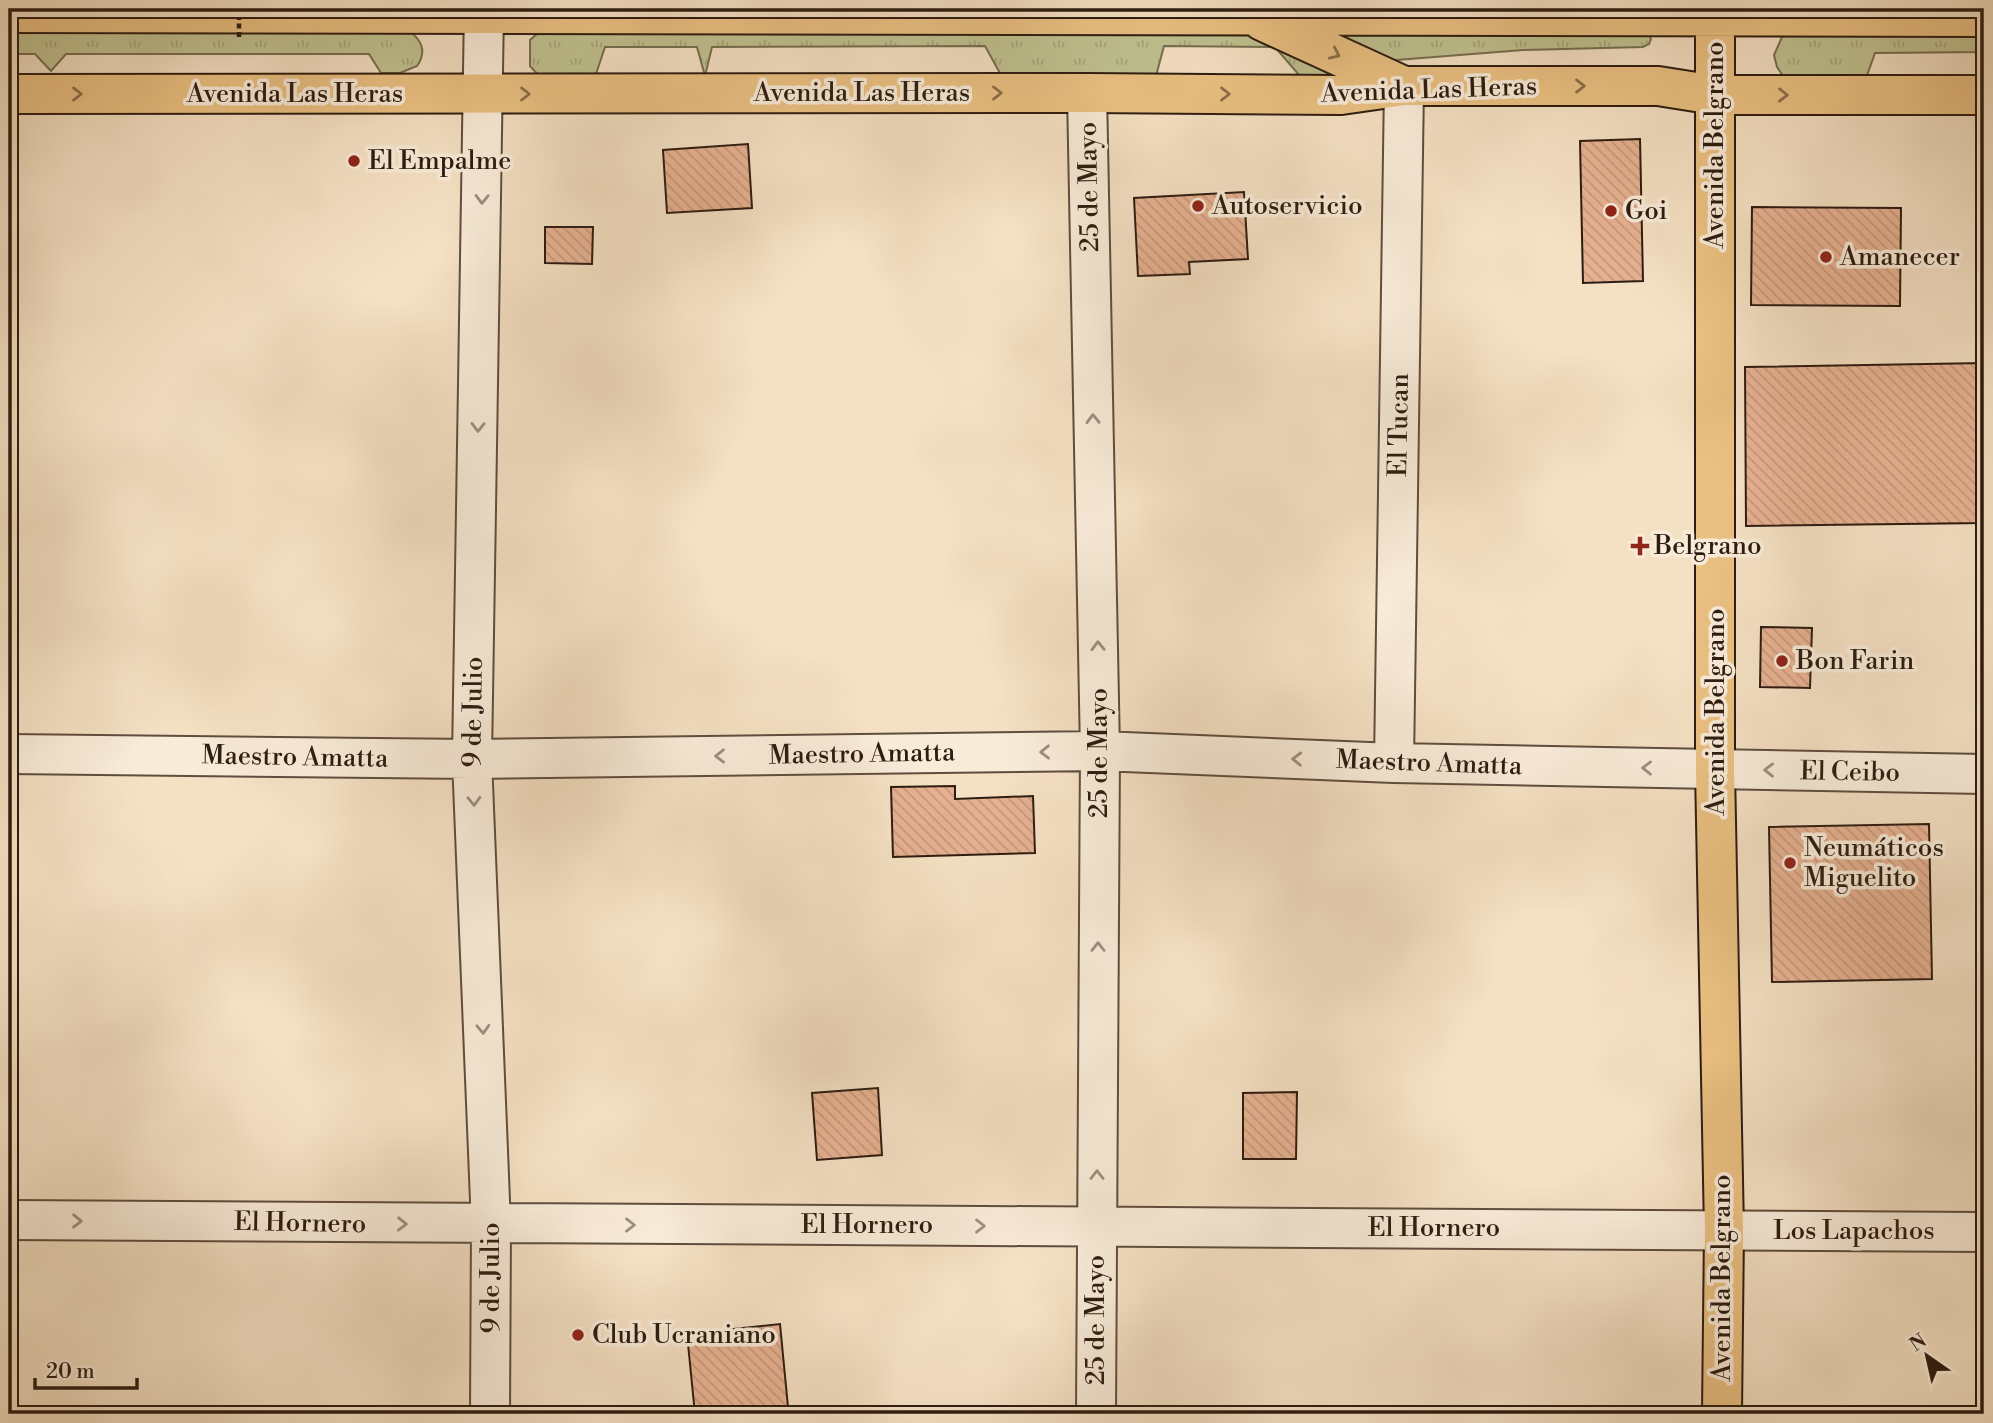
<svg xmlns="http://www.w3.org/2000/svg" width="1993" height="1423" viewBox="0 0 1993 1423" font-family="'Libre Bodoni',serif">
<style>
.grass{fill:url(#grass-tufts);stroke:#766e50;stroke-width:2}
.building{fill:url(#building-back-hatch);stroke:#2d1c11;stroke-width:2}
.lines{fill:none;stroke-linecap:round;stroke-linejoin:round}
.minor-casing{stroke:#5f4d3e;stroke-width:42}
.major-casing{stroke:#2d1c11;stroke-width:42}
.minor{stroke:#f8ebd8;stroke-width:38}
.major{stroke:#eac082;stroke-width:38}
.path-bridge{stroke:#2d1c11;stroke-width:4.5;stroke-dasharray:5 3.5;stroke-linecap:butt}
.oneway{stroke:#8c6e4a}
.oneway2{stroke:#9d8e7e}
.poi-dot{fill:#8f2418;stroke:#f8ebd8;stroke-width:2.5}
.labels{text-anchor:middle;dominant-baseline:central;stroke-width:7;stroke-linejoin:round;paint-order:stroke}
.street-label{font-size:26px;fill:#2d1c11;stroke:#f8ebd8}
.poi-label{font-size:26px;fill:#2d1c11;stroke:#f8ebd8;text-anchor:start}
</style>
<defs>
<pattern id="grass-tufts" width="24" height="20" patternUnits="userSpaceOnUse" patternTransform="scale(1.75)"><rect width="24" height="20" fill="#c0c190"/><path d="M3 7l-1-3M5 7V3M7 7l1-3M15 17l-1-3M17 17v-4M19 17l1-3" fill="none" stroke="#a5a57b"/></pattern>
<pattern id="building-back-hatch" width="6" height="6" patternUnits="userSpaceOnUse" patternTransform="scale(1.75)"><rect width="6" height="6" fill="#e7b191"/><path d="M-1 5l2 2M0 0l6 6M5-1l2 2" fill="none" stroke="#c6987c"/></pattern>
</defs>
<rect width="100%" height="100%" fill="#f4e0c3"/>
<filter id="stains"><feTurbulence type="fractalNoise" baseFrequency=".00286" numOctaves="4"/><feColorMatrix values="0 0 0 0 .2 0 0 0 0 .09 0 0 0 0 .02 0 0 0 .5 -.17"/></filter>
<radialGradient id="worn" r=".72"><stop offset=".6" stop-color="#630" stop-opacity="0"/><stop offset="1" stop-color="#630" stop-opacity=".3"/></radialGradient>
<!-- grass -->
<path class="grass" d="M9,27L409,31C422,40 427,52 417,66L400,73H381L369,54H66L51,71L35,54H9Z
M1984,29V52L1875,53L1865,81L1783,76L1777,67L1774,55L1782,37L1792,31Z
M547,31H1265L1339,75H1299L1275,47L1164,46L1156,76L1001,75L985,46L712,47L705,76L697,47H605L595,77L539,76L530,66V40L537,34Z
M1648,33L1651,39L1649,44L1643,47L1523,50L1384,61L1346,39V34Z"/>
<!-- building -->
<path class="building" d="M1640,139L1643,281L1583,283L1580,141Z
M748,144L752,208L667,213L663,150Z
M1244,192L1248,259L1189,262L1190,274L1138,276L1134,198Z
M1752,207L1901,208L1900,306L1751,305Z
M545,227H593L592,264L545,263Z
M1984,363V523L1746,526L1745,367Z
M1761,627L1812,628L1810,688L1760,687Z
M955,786V799L1033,796L1035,853L893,857L891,787Z
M1929,824L1932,979L1772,982L1769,827Z
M878,1088L882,1155L817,1160L812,1093Z
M1297,1092L1296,1159H1243V1093Z
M780,1324L788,1407L721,1414H695L687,1334Z"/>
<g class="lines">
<defs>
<path id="minor" d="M484,9L472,759L491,1225L490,1414
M1087,93L1100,751L1096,1414
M9,754L472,759L1100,751L1394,763L1984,774
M1394,763L1404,86
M9,1220L1984,1232"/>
<path id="major" d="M1715,9V770L1724,1230L1722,1414
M9,13L1984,17
M1262,21L1404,86
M9,94L1087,93L1341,95L1404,86H1658L1715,95H1984"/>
</defs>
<!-- minor casing -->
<use href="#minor" class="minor-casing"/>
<!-- major casing -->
<use href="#major" class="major-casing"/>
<!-- minor -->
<use href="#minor" class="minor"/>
<!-- major -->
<use href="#major" class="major"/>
<!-- path-bridge -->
<path class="path-bridge" d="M239,37V9"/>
</g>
<!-- one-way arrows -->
<defs><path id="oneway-chevron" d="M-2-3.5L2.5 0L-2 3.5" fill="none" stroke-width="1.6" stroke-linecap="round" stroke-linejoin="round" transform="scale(1.75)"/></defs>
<g class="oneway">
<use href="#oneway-chevron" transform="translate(1335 54) rotate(25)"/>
<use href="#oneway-chevron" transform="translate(1580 86)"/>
<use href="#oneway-chevron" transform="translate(997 93)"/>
<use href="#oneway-chevron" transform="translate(77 94)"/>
<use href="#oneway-chevron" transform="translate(525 94)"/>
<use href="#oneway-chevron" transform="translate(1225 94)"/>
<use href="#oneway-chevron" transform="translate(1783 95)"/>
</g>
<g class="oneway2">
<use href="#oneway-chevron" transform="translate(482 199) rotate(91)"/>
<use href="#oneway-chevron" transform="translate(1093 419) rotate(-91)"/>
<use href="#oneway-chevron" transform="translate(478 427) rotate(91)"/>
<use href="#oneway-chevron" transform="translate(1098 646) rotate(-91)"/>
<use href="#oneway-chevron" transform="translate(1045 752) rotate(179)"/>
<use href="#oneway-chevron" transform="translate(720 756) rotate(179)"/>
<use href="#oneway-chevron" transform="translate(1297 759) rotate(-178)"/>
<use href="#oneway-chevron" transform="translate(1647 768) rotate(-179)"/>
<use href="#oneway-chevron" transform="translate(1769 770) rotate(-179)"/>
<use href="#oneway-chevron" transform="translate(474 801) rotate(88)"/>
<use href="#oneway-chevron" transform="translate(1098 947) rotate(-90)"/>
<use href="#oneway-chevron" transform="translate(483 1029) rotate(88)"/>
<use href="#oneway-chevron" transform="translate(1097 1175) rotate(-90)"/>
<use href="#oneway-chevron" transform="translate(77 1221) rotate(1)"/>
<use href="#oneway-chevron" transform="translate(402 1224) rotate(1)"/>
<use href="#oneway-chevron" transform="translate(630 1225)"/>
<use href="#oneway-chevron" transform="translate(980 1226)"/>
</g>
<!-- markers -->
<g class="poi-dot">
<circle cx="354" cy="161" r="7"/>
<circle cx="1198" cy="206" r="7"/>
<circle cx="1611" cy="211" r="7"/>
<circle cx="1826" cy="257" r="7"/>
<path d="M1636.5 535.5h7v7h7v7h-7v7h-7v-7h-7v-7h7z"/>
<circle cx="1782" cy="661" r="7"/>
<circle cx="1790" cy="863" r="7"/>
<circle cx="578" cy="1335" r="7"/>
</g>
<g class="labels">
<!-- street labels -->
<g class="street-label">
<text transform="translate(1429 90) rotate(-2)">Avenida Las Heras</text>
<text x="862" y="93">Avenida Las Heras</text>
<text x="295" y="94">Avenida Las Heras</text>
<text transform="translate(1715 145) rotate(-90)">Avenida Belgrano</text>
<text transform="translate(1089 187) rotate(-91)">25 de Mayo</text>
<text transform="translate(1399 425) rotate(-89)">El Tucan</text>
<text transform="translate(473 712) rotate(-89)">9 de Julio</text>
<text transform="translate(1716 712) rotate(-90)">Avenida Belgrano</text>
<text transform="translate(1099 753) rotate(-90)">25 de Mayo</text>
<text transform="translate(862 754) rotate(-1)">Maestro Amatta</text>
<text transform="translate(295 757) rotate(1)">Maestro Amatta</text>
<text transform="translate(1429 763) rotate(2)">Maestro Amatta</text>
<text transform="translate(1850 772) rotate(1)">El Ceibo</text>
<text transform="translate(300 1223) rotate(1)">El Hornero</text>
<text x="867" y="1225">El Hornero</text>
<text x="1434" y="1228">El Hornero</text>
<text x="1854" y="1231">Los Lapachos</text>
<text transform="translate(491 1278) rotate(-90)">9 de Julio</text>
<text transform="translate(1722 1278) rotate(-90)">Avenida Belgrano</text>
<text transform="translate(1096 1320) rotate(-90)">25 de Mayo</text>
</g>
<!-- poi labels -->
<g class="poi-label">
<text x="368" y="161">El Empalme</text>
<text x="1212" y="206">Autoservicio</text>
<text x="1625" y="211">Goi</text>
<text x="1840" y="257">Amanecer</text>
<text x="1654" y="546">Belgrano</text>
<text x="1796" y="661">Bon Farin</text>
<text x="1804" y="848">Neumáticos<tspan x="1804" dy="30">Miguelito</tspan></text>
<text x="592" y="1335">Club Ucraniano</text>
</g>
</g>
<!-- margin -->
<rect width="1993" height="1423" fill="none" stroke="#f4e0c3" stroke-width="35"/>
<rect x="10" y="10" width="1972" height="1402" fill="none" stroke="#2d1c11" stroke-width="3.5"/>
<rect x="18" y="18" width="1958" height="1388" fill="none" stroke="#2d1c11" stroke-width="2"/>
<!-- north arrow -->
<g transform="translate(1927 1356) rotate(326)" stroke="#f8ebd8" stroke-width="5" paint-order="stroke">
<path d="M0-5L12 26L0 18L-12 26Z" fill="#2d1c11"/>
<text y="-10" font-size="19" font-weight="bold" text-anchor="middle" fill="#2d1c11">N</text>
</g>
<!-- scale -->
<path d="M35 1378v10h102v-10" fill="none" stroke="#2d1c11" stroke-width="3.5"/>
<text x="46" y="1378" font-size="21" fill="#2d1c11" stroke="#f8ebd8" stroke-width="5" paint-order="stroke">20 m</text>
<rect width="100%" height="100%" filter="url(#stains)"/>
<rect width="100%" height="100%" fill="url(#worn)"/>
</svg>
